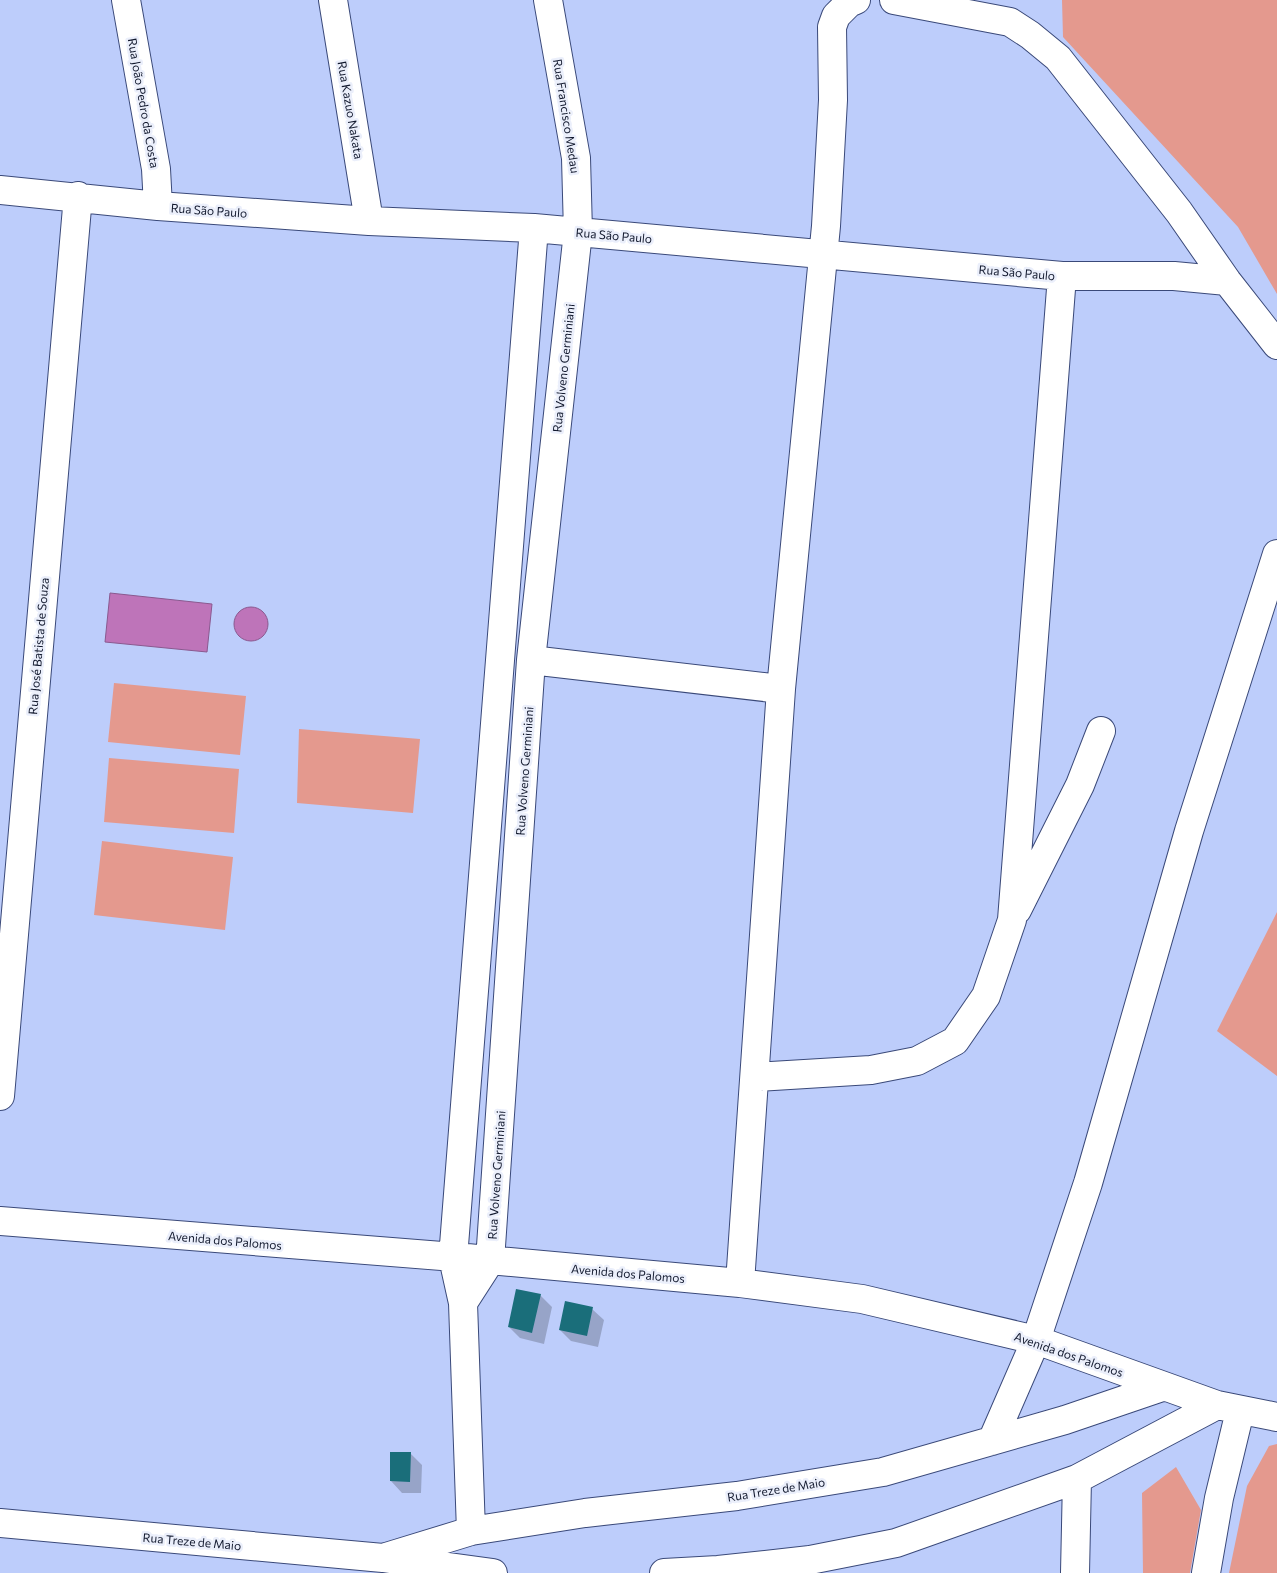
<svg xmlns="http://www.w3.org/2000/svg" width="1277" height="1573" viewBox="0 0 1277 1573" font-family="Commissioner,sans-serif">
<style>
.green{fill:#e4998e}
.water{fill:#be74b9;stroke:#8a598f}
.shadow{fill:#0003}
.building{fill:#1a6e7a}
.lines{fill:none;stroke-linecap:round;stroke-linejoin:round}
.minor-casing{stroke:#3a4979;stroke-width:30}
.minor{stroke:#fff;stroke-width:28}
.labels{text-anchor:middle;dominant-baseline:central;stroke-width:5;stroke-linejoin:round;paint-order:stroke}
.street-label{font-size:12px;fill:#12192e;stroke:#ebeffb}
</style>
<rect width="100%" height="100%" fill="#bdcdfb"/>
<!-- green -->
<path class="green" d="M1062,0H1277V294L1238,227L1063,37Z
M114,683L246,696L240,755L108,742Z
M299,729L420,739L413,813L297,803Z
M109,758L239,769L234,833L104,822Z
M102,841L233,857L225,930L94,915Z
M1277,912V1076L1217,1031Z
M1277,1444V1573H1229L1247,1486L1269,1446Z
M1176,1467L1201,1510L1190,1573H1143L1142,1493Z"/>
<!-- water -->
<path class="water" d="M110,593L212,604L207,652L105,642Z
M234 624a17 17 0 1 1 34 0a17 17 0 1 1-34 0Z"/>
<!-- shadow -->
<path class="shadow" d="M540,1295L552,1307L544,1344L520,1338L509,1327Z
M592,1309L604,1320L598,1347L571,1341L560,1330Z
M410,1453L422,1465L421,1493H402L391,1481Z"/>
<!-- building -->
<path class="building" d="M516,1289L541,1294L532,1333L508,1327Z
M565,1301L593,1307L587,1336L559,1330Z
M390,1452H411L410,1482L390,1481Z"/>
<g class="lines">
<defs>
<path id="minor" d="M126,0L156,169L158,206
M333,0L369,221
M894,0L1010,22L1030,35L1058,58L1179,212L1227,281L1277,345
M0,190L158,206L369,221L534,228L1062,276H1174L1227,281
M531,660L781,689
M1017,910L1080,785L1101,731
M756,1077L871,1070L917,1061L955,1041L986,996L1012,920L1062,276
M0,1096L78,196
M0,1221L467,1258L740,1283L862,1299L1036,1340L1217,1405L1277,1417
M740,1283L781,689L826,226L833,100L832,27L836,16L849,3L856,0
M463,1303L490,1261L531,660L578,232L576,158L548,0
M992,1441L1036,1340L1088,1183L1189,831L1277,554
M0,1523L383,1558L493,1573
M471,1531L463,1303L453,1258L534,228
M383,1558L471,1531L585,1513L737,1496L883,1472L1065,1420L1162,1387
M664,1573L718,1570L810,1560L896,1543L1077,1479L1217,1405
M1075,1573L1077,1479
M1206,1573L1219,1498L1240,1411"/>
</defs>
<!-- minor casing -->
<use href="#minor" class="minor-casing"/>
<!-- minor -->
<use href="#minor" class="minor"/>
</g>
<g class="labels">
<!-- street labels -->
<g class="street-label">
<text transform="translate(144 103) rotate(80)">Rua João Pedro da Costa</text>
<text transform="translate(351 110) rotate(80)">Rua Kazuo Nakata</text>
<text transform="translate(567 116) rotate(81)">Rua Francisco Medau</text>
<text transform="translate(209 210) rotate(4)">Rua São Paulo</text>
<text transform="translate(614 235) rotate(5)">Rua São Paulo</text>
<text transform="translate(1017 272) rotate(5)">Rua São Paulo</text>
<text transform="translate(563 368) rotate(-84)">Rua Volveno Germiniani</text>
<text transform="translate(38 646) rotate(-85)">Rua José Batista de Souza</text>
<text transform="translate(524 771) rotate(-86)">Rua Volveno Germiniani</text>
<text transform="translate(496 1175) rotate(-86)">Rua Volveno Germiniani</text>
<text transform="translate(225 1240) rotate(5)">Avenida dos Palomos</text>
<text transform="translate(628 1273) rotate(5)">Avenida dos Palomos</text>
<text transform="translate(1069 1354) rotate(19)">Avenida dos Palomos</text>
<text transform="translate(776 1489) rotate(-9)">Rua Treze de Maio</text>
<text transform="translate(192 1541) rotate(5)">Rua Treze de Maio</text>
</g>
</g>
</svg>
